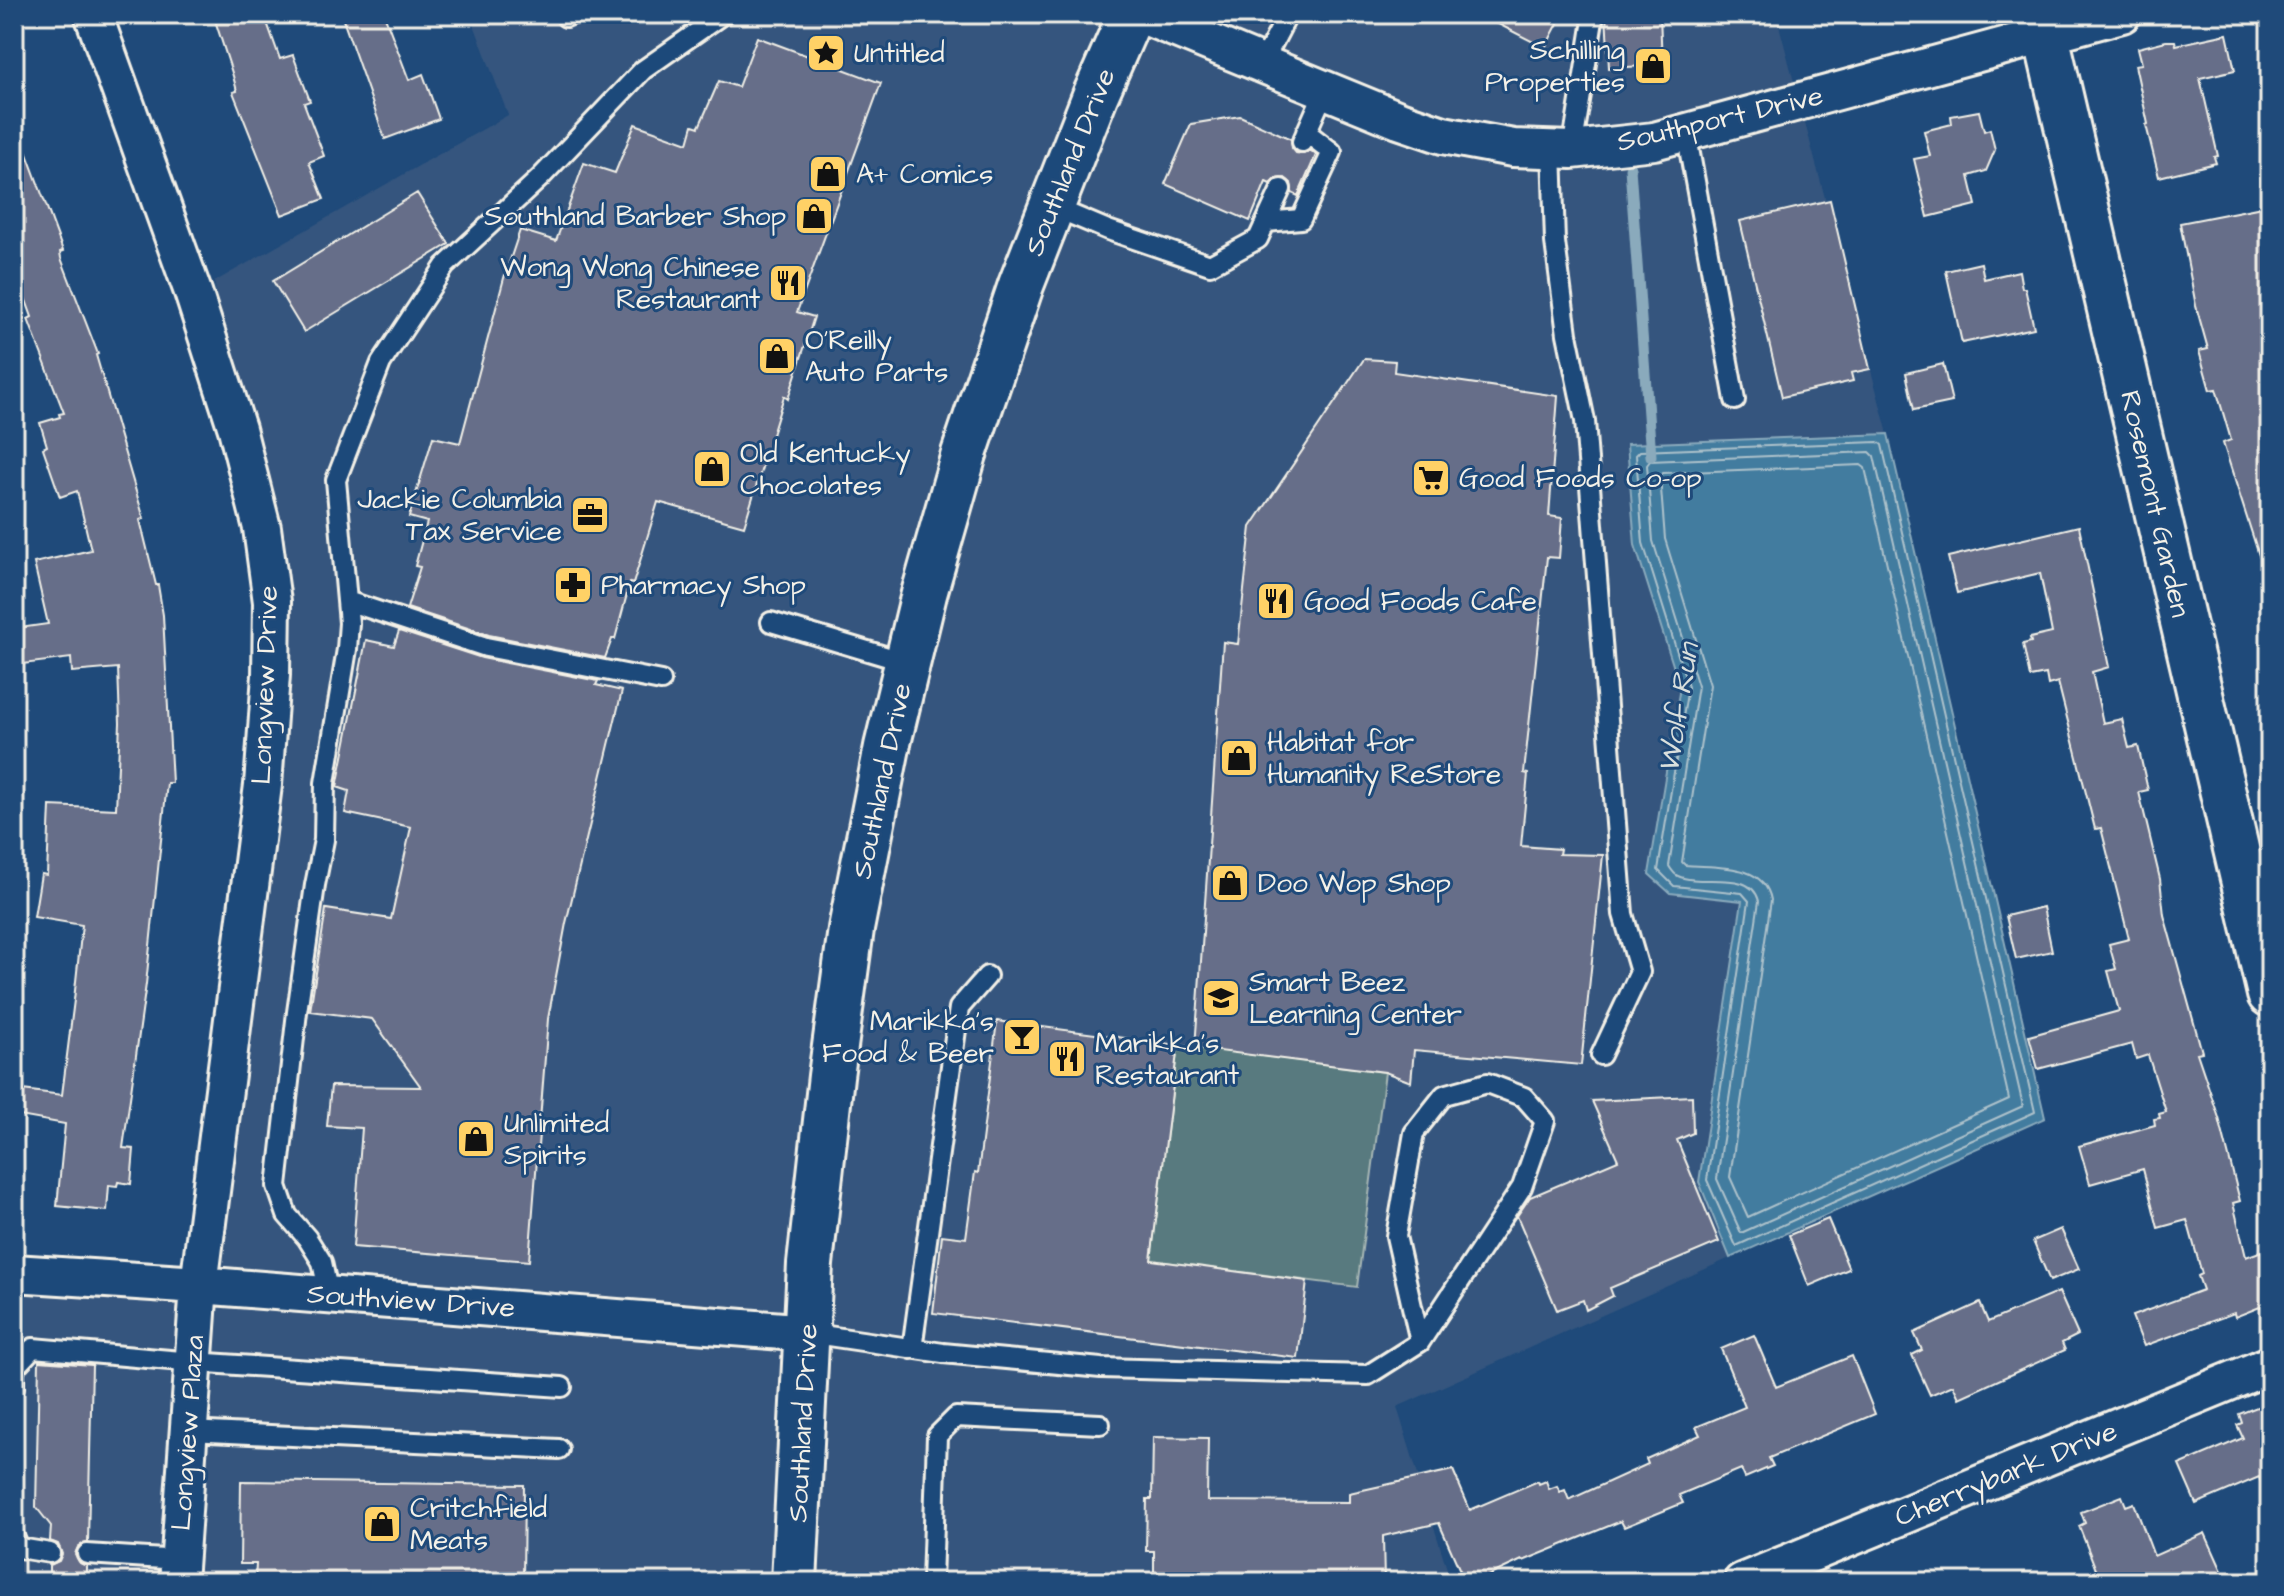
<svg xmlns="http://www.w3.org/2000/svg" width="2284" height="1596" viewBox="0 0 2284 1596" font-family="'Architects Daughter',sans-serif">
<style>
.built{fill:#34557e}
.green{fill:#597a7f;stroke:#a6b6b4;stroke-width:2}
.water{fill:#437b9f;stroke:#8aaabc;stroke-width:2}
.lines{fill:none;stroke-linecap:round;stroke-linejoin:round}
.shore{stroke:#adc2cb;stroke-width:2}
.stream{stroke:#8aaabc;stroke-width:11}
.building{fill:#666e89;stroke:#f4f1e8;stroke-width:2}
.lane-casing{stroke:#f4f1e8;stroke-width:24}
.street-casing{stroke:#f4f1e8;stroke-width:42}
.secondary-casing{stroke:#f4f1e8;stroke-width:50}
.lane{stroke:#1f4a7a;stroke-width:18}
.street{stroke:#1f4a7a;stroke-width:36}
.secondary{stroke:#1f4a7a;stroke-width:44}
.labels{text-anchor:middle;dominant-baseline:central;stroke-width:6;stroke-linejoin:round;paint-order:stroke}
.poi-label{font-size:28px;fill:#f4f1e8;stroke:#1f4a7a;text-anchor:start}
.street-label{font-size:28px;fill:#f4f1e8;stroke:#1f4a7a}
.water-label{font-size:30px;font-style:italic;fill:#d9dfdd;stroke:#1f4a7a}
</style>
<rect width="100%" height="100%" fill="#1f4a7a"/>
<filter id="ink" filterUnits="userSpaceOnUse"><feTurbulence type="fractalNoise" baseFrequency=".0125" numOctaves="2"/><feDisplacementMap in="SourceGraphic" scale="16" xChannelSelector="R" yChannelSelector="G"/><feConvolveMatrix kernelMatrix="1 2 1 2 8 2 1 2 1" color-interpolation-filters="sRGB"/></filter>
<g filter="url(#ink)">
<!-- built -->
<path class="built" d="M470,14H1776L1888,434L1627,444L1635,545L1680,687L1649,874L1670,893L1742,901L1699,1182L1730,1258L1397,1407L1451,1582H14V1273L198,1285L272,602L214,282L508,115Z"/>
<!-- green -->
<path class="green" d="M1178,1045L1385,1072L1357,1287L1151,1260Z"/>
<!-- water -->
<path class="water" d="M1888,434L2045,1118L1730,1258L1699,1182L1742,901L1670,893L1649,874L1680,687L1635,545L1627,444Z"/>
<g class="lines">
<!-- shore -->
<path class="shore" d="M1878,442L1882,445L2035,1112L1736,1246L1707,1180L1749,901L1742,893L1674,886L1658,870L1688,687L1643,543L1636,455L1640,451Z
M1870,452L1874,456L2023,1106L1741,1233L1717,1179L1759,901C1751,868 1701,887 1678,876C1675,875 1670,868 1669,866L1698,686L1653,541L1647,465L1650,461Z
M1861,465L1865,468L2009,1099L1748,1217L1730,1177L1771,900C1764,862 1715,868 1685,865L1682,862L1710,685L1665,539L1660,476L1663,473Z"/>
<!-- stream -->
<path class="stream" d="M1630,168L1651,456"/>
</g>
<!-- building -->
<path class="building" d="M213,14H264L280,59L293,55L310,101L304,103L324,156L309,162L324,199L282,215L233,92L237,91L233,76Z
M341,14H384L409,80L423,74L439,119L385,139Z
M1479,14H1563L1545,48Z
M1606,14H1660L1662,65L1609,68Z
M2227,34L2235,70L2200,78L2218,156L2214,157L2216,163L2159,177L2146,125L2148,124L2135,65L2142,64L2138,48L2166,41H2175L2176,45Z
M757,37L881,83L797,312L814,317L788,399L784,396L744,526L658,502L633,584L630,583L615,639H612L605,658L489,635L407,608L420,567L415,566L427,522L409,517L433,437L460,443L504,278L520,230L556,241L584,163L615,173L635,124L688,143L693,125L699,127L719,81L738,87Z
M1979,111L1984,131L1990,129L1995,150L1986,171L1969,176L1976,205L1928,217L1914,159L1930,156L1924,131L1952,124L1951,116Z
M1240,116L1291,139L1292,148L1296,153L1304,154L1310,150L1316,155L1298,196L1292,193L1291,183L1285,178L1275,179L1270,184L1266,182L1250,221L1165,184L1191,124Z
M14,127H17L63,251L60,252L61,258L98,354L96,355L144,519L140,520L156,585H158L163,615L172,783H167L146,984L123,1148L134,1149L131,1184L118,1182L117,1186L109,1185L107,1211L57,1206L65,1124L14,1115V1089L62,1095L74,1000L82,925L34,917L41,874L47,875L50,806L116,809L120,723L118,668L72,672L71,658L23,664L19,628L48,624L34,563L91,550L77,491L60,497L43,448L47,446L40,423L60,417L59,414L64,413L28,319L32,317L14,267Z
M417,193L449,244L304,332L273,281Z
M1830,200L1870,369L1851,373L1853,381L1782,397L1740,221Z
M2262,207L2270,248V567L2263,568L2223,443L2231,440L2216,389L2210,390L2199,351L2208,349L2196,306L2180,223Z
M1981,263L1984,279L2019,271L2022,288H2025L2034,328L1962,343L1946,271Z
M1364,359L1395,361L1394,372L1558,396L1549,516L1562,518L1559,558L1547,557L1524,773L1528,774L1521,846L1560,849L1559,854L1603,855L1581,1065L1414,1050L1411,1082L1385,1072L1195,1048L1223,642L1238,644L1251,527Z
M1943,364L1952,402L1914,410L1906,373Z
M2079,526L2109,667L2092,672L2103,723L2122,719L2129,748L2138,746L2148,790L2139,792L2160,879L2164,915L2202,1052L2197,1053L2219,1118L2240,1201L2233,1203L2246,1257L2262,1251L2270,1274V1303L2235,1317L2234,1313L2144,1346L2132,1316L2203,1290L2198,1276L2202,1274L2187,1220L2158,1228L2143,1169L2090,1184L2079,1146L2155,1125L2154,1119L2160,1118L2159,1114L2166,1112L2148,1055L2136,1059L2132,1044L2038,1069L2029,1036L2119,1011L2108,971L2116,969L2109,944L2129,939L2101,828L2095,829L2058,682L2048,685L2046,674L2030,677L2023,644L2031,642L2030,638L2052,633L2040,573L1957,593L1948,557Z
M399,631L482,658L598,681L596,685L622,691L566,923L548,1019L529,1261L353,1247L362,1128L327,1126L331,1086L421,1087L372,1019L310,1011L326,909L391,919L411,827L345,813L349,791L337,787L366,640L394,646Z
M2043,907L2052,951L2016,959L2006,916Z
M997,1021L1178,1045L1151,1260L1307,1281L1298,1358L933,1313L942,1235L966,1238L975,1172L978,1173Z
M1692,1096L1693,1133L1677,1140L1719,1242L1610,1288L1613,1296L1586,1310L1583,1300L1557,1310L1517,1216L1530,1197L1618,1160L1592,1101Z
M1828,1219L1849,1269L1809,1286L1789,1235Z
M2061,1229L2079,1269L2050,1281L2033,1241Z
M2059,1292L2078,1335L2062,1343L2065,1350L1959,1398L1953,1385L1930,1395L1912,1355L1922,1350L1914,1333L1980,1303L1988,1322Z
M1754,1335L1776,1387L1852,1356L1875,1414L1769,1458L1773,1466L1745,1478L1741,1469L1679,1495L1683,1503L1646,1518L1624,1527L1621,1521L1523,1561L1522,1560L1475,1582H1465L1439,1523L1383,1536L1384,1582H1297V1578L1204,1577V1582H1154V1551H1146L1147,1499H1152L1153,1437L1208,1438L1207,1501L1349,1502V1493L1453,1470L1470,1510L1538,1481L1539,1484L1546,1481L1549,1489L1557,1486L1560,1492L1565,1490L1569,1500L1648,1464L1646,1459L1700,1435L1696,1427L1745,1407L1721,1349Z
M39,1361L92,1365L88,1542L78,1547L75,1554L80,1563L87,1566V1582H49V1565L59,1561L62,1554L58,1544L50,1541L51,1526L36,1507Z
M2270,1402V1502L2259,1477L2196,1504L2179,1465L2243,1438L2237,1425L2242,1423L2239,1414Z
M241,1481L524,1485L523,1582H255L256,1564H240Z
M2122,1496L2126,1506L2134,1503L2154,1556L2205,1533L2227,1582H2095L2100,1580L2079,1526L2085,1523L2081,1512Z"/>
<g class="lines">
<defs>
<path id="lane" d="M565,14L566,17L573,14
M1262,64L1288,14
M1686,132L1735,400
M1302,142L1325,90
M1552,149L1555,242L1567,334L1585,421L1623,914L1640,972L1601,1055
M1572,150L1594,14
M1051,206L1108,230L1210,265L1258,239L1281,189
M1266,222L1301,219L1332,152L1306,132
M347,601L486,647L661,681
M771,622L908,663
M329,1295L322,1262L307,1238L287,1215L277,1186L297,1012L315,885L324,840L325,783L347,649L349,623L336,480L381,363L445,266L540,178L643,70L723,14
M808,1333L943,1353L1101,1368L1368,1375L1420,1342L1522,1187L1545,1121L1524,1097L1487,1083L1444,1095L1414,1133L1396,1236L1420,1342
M912,1349L959,1008L987,976
M14,1387V1368L33,1348L193,1362L562,1387
M189,1431L559,1449
M14,1537L19,1548L50,1553
M87,1554L179,1560
M932,1582L937,1436L956,1417L1100,1424"/>
<path id="street" d="M93,14L193,292L237,429L262,528L272,602L271,675L263,785L199,1285L178,1582
M1140,14L1399,120L1443,135L1513,148L1572,150L1654,141L2122,14
M14,1273L199,1285L808,1333
M1742,1582L2270,1365"/>
<path id="secondary" d="M2041,14L2270,994
M794,1582L810,1264L831,1076L851,929L887,747L924,594L964,454L1021,285L1095,96L1131,14"/>
</defs>
<!-- lane casing -->
<use href="#lane" class="lane-casing"/>
<!-- street casing -->
<use href="#street" class="street-casing"/>
<!-- secondary casing -->
<use href="#secondary" class="secondary-casing"/>
<!-- lane -->
<use href="#lane" class="lane"/>
<!-- street -->
<use href="#street" class="street"/>
<!-- secondary -->
<use href="#secondary" class="secondary"/>
</g>
</g>
<!-- icons -->
<defs>
<symbol id="sight-square" viewBox="-11 -11 22 22"><rect x="-9" y="-9" width="18" height="18" rx="4" fill="#ffd166" stroke="#1f4a7a"/><path d="M0-6L1.8-2.2L6-1.7L2.9 1.2L3.7 5.4L0 3.3L-3.7 5.4L-2.9 1.2L-6-1.7L-1.8-2.2Z" fill="#111"/></symbol>
<symbol id="shop-square" viewBox="-11 -11 22 22"><rect x="-9" y="-9" width="18" height="18" rx="4" fill="#ffd166" stroke="#1f4a7a"/><path d="M-5-2.5h2.3a2.7 3.5 0 0 1 5.4 0H5L5.5 6h-11ZM-1.5-2.5h3a1.5 2.3 0 0 0-3 0Z" fill="#111"/></symbol>
<symbol id="restaurant-square" viewBox="-11 -11 22 22"><rect x="-9" y="-9" width="18" height="18" rx="4" fill="#ffd166" stroke="#1f4a7a"/><path d="M-5-6h1v4h1v-4h1v4h1v-4h1v5L-1.5 .5V6h-2V.5L-5-1ZM5-6V6H3V1.5H1.5Q1.5-4 5-6Z" fill="#111"/></symbol>
<symbol id="supermarket-square" viewBox="-11 -11 22 22"><rect x="-9" y="-9" width="18" height="18" rx="4" fill="#ffd166" stroke="#1f4a7a"/><path d="M-6-5.5h2.5l.6 2H6L4.5 2H-2.5L-4.4-4H-6ZM-1.5 3.2a1.3 1.3 0 1 0 .1 0ZM3 3.2a1.3 1.3 0 1 0 .1 0Z" fill="#111"/></symbol>
<symbol id="office-square" viewBox="-11 -11 22 22"><rect x="-9" y="-9" width="18" height="18" rx="4" fill="#ffd166" stroke="#1f4a7a"/><path d="M-6-3h4V-5.5h4V-3h4V5H-6ZM-1-4.5V-3h2v-1.5ZM-6 0V1H6V0Z" fill="#111"/></symbol>
<symbol id="pharmacy-square" viewBox="-11 -11 22 22"><rect x="-9" y="-9" width="18" height="18" rx="4" fill="#ffd166" stroke="#1f4a7a"/><path d="M-2-6h4v4h4v4h-4v4h-4v-4h-4v-4h4Z" fill="#111"/></symbol>
<symbol id="school-square" viewBox="-11 -11 22 22"><rect x="-9" y="-9" width="18" height="18" rx="4" fill="#ffd166" stroke="#1f4a7a"/><path d="M0-5L7-2L0 1L-7-2ZM-4 1L0 2.5L4 1V4Q0 6-4 4Z" fill="#111"/></symbol>
<symbol id="bar-square" viewBox="-11 -11 22 22"><rect x="-9" y="-9" width="18" height="18" rx="4" fill="#ffd166" stroke="#1f4a7a"/><path d="M-6-5H6L.8 .8V4.5H3.5V6h-7V4.5H-.8V.8Z" fill="#111"/></symbol>
</defs>
<g fill-rule="evenodd">
<use href="#sight-square" x="804" y="31" width="44" height="44"/>
<use href="#shop-square" x="1631" y="44" width="44" height="44"/>
<use href="#shop-square" x="806" y="152" width="44" height="44"/>
<use href="#shop-square" x="792" y="194" width="44" height="44"/>
<use href="#restaurant-square" x="766" y="261" width="44" height="44"/>
<use href="#shop-square" x="755" y="334" width="44" height="44"/>
<use href="#shop-square" x="690" y="447" width="44" height="44"/>
<use href="#supermarket-square" x="1409" y="456" width="44" height="44"/>
<use href="#office-square" x="568" y="493" width="44" height="44"/>
<use href="#pharmacy-square" x="551" y="563" width="44" height="44"/>
<use href="#restaurant-square" x="1254" y="579" width="44" height="44"/>
<use href="#shop-square" x="1217" y="736" width="44" height="44"/>
<use href="#shop-square" x="1208" y="861" width="44" height="44"/>
<use href="#school-square" x="1199" y="976" width="44" height="44"/>
<use href="#bar-square" x="1000" y="1015" width="44" height="44"/>
<use href="#restaurant-square" x="1045" y="1037" width="44" height="44"/>
<use href="#shop-square" x="454" y="1117" width="44" height="44"/>
<use href="#shop-square" x="360" y="1502" width="44" height="44"/>
</g>
<g class="labels">
<!-- poi labels -->
<g class="poi-label">
<text x="1625" y="50" text-anchor="end">Schilling<tspan x="1625" dy="32">Properties</tspan></text>
<text x="854" y="53">Untitled</text>
<text x="856" y="174">A+ Comics</text>
<text x="786" y="216" text-anchor="end">Southland Barber Shop</text>
<text x="760" y="267" text-anchor="end">Wong Wong Chinese<tspan x="760" dy="32">Restaurant</tspan></text>
<text x="805" y="340">O'Reilly<tspan x="805" dy="32">Auto Parts</tspan></text>
<text x="740" y="453">Old Kentucky<tspan x="740" dy="32">Chocolates</tspan></text>
<text x="1459" y="478">Good Foods Co-op</text>
<text x="562" y="499" text-anchor="end">Jackie Columbia<tspan x="562" dy="32">Tax Service</tspan></text>
<text x="601" y="585">Pharmacy Shop</text>
<text x="1304" y="601">Good Foods Cafe</text>
<text x="1267" y="742">Habitat for<tspan x="1267" dy="32">Humanity ReStore</tspan></text>
<text x="1258" y="883">Doo Wop Shop</text>
<text x="1249" y="982">Smart Beez<tspan x="1249" dy="32">Learning Center</tspan></text>
<text x="994" y="1021" text-anchor="end">Marikka's<tspan x="994" dy="32">Food &amp; Beer</tspan></text>
<text x="1095" y="1043">Marikka's<tspan x="1095" dy="32">Restaurant</tspan></text>
<text x="504" y="1123">Unlimited<tspan x="504" dy="32">Spirits</tspan></text>
<text x="410" y="1508">Critchfield<tspan x="410" dy="32">Meats</tspan></text>
</g>
<!-- street labels -->
<g class="street-label">
<text transform="translate(1720 119) rotate(-13)">Southport Drive</text>
<text transform="translate(1070 162) rotate(-68)">Southland Drive</text>
<text transform="translate(2155 504) rotate(77)">Rosemont Garden</text>
<text transform="translate(265 685) rotate(-88)">Longview Drive</text>
<text transform="translate(882 781) rotate(-78)">Southland Drive</text>
<text transform="translate(411 1301) rotate(4)">Southview Drive</text>
<text transform="translate(803 1423) rotate(-87)">Southland Drive</text>
<text transform="translate(188 1433) rotate(-86)">Longview Plaza</text>
<text transform="translate(2006 1474) rotate(-22)">Cherrybark Drive</text>
</g>
<!-- water labels -->
<g class="water-label">
<text transform="translate(1679 708) rotate(-81)">Wolf Run</text>
</g>
</g>
<!-- margin -->
<rect width="2284" height="1596" fill="none" stroke="#1f4a7a" stroke-width="48"/>
<rect x="24" y="24" width="2236" height="1548" fill="none" stroke="#f4f1e8" stroke-width="3" filter="url(#ink)"/>
</svg>
